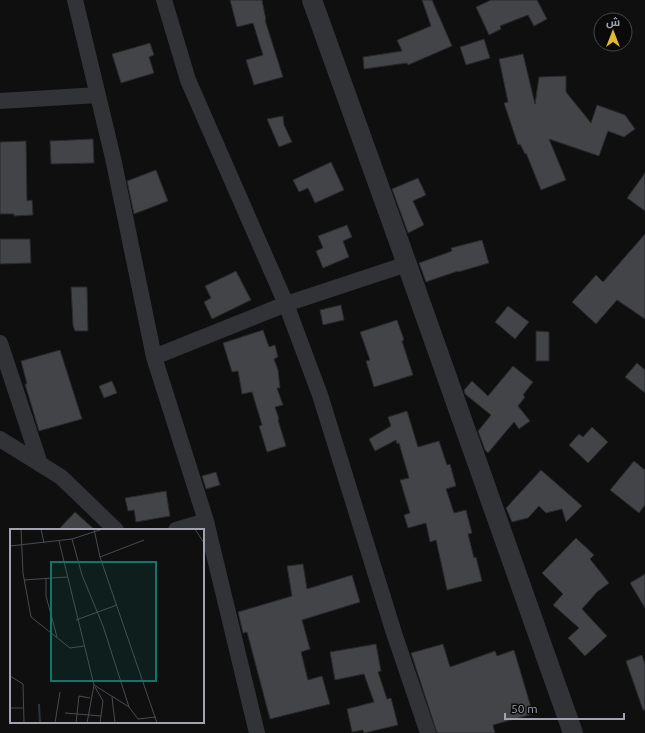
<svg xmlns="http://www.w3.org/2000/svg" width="645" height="733" viewBox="0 0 645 733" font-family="Ubuntu,Cairo,sans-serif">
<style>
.building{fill:#434448;stroke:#29292c}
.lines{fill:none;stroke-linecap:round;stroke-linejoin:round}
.minor{stroke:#323337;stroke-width:16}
.tertiary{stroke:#323337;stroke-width:20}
.inset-river{fill:none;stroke:#2e343c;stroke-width:2}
.inset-road{fill:none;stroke:#494b50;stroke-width:1}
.view{fill:#0f766e;fill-opacity:0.15;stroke:#0f766e;stroke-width:2}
.inset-edge{fill:none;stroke:#a1a4b0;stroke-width:2}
</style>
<rect width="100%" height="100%" fill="#0f0f10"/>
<!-- building -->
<path class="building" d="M230,0H262L266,20H265L283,77L254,85L246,60L263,55L253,23L237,27Z
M422,0H432L452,46L408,65L407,63L364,69L363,57L402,51L397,40L431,26Z
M491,0H537L547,19L534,26L528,15L500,26L501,29L489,35L476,7Z
M484,39L490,58L466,65L460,47Z
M150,43L154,55L149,57L154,73L121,83L112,54Z
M523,54L535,104L539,77L566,76V92L591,123L597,105L625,115L635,129L624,137L608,131L599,156L549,139L566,180L541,190L526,153L525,154L520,144L518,145L504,103L508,102L499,59Z
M283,116L284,125L292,142L279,147L267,119Z
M93,139L94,163L51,164L50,141Z
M26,141L27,201L32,200L33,215L14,216V214H0V142Z
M331,162L344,190L315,203L308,188L299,192L293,180Z
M156,170L168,201L134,214L127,181Z
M645,173V211L627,198Z
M418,178L426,195L413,201L424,225L408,233L392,189Z
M347,225L352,237L343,241L349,257L323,268L316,251L323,248L318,236Z
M645,234V319L617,300L596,324L572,302L596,275L603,282Z
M0,239H30L31,263L0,264Z
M482,240L489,263L458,272V271L426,282L419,263L452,251L451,248Z
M236,271L251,300L212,319L204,302L211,298L205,286Z
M71,287H87L88,331H75L73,325Z
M341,305L344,320L323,325L320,310Z
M508,306L529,322L515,339L495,322Z
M397,320L404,340L402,341L413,375L374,387L366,361L370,360L360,332Z
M263,330L269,347L275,345L278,357L274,359L278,370L280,388H277L283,405L275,407L279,419L278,420L286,446L267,452L259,426L262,425L252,392L242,394L238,371L232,372L223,343Z
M536,331L549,332V361H536Z
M60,350L82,419L39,431L25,384H27L21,361Z
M637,363L645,370V393L625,377Z
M513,366L533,382L523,395L525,397L518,406L530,421L519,429L514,422L488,453L485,450L478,431L491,415L465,394L464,390L472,381L488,396Z
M112,381L117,393L104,398L99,386Z
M407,411L418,447L439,441L447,465L450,464L456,486L446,489L454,513L466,510L472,533L468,534L474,558L476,557L482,581L447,590L436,540L430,542L426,523L408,528L404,515L410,513L400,480L409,478L399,443L397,444L396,440L375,451L369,439L391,426L388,417Z
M592,427L608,442L588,463L569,445L579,434L583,437Z
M634,461L645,470V505L639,513L610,490Z
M541,470L582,506L566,522L562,509L546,513L539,506L528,518L512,522L506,508Z
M216,472L220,485L206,489L202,476Z
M166,491L170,516L136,522L134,510L128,511L125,498Z
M75,512L95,530H58Z
M576,538L594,555L590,559L609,583L597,592L582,609L607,636L585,656L568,638L579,628L553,605L563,594L542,573Z
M303,564L307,589L352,575L360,602L302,620L310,649L301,652L308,680L322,676L330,704L270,719L247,632L243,633L238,612L292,596L287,566Z
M645,574V608L630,583Z
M376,644L381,671L378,672L387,699L391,698L398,725L364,733L363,730L352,732L347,709L374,702L364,674L335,680L330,652Z
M443,644L450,667L495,651L497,656L514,650L533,714L493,725L495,733H437L411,653Z
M642,655L645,664V710H643L626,661Z"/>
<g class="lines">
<!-- minor -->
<path class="minor" d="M75,0L113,158L154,357L206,521L257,733
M164,0L188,80L286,304L320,395L394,633L428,733
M0,101L98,95
M0,343L40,464
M154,357L286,304L407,264
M0,439L61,477L116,530
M176,530L206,521"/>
<!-- tertiary -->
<path class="tertiary" d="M312,0L398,239L573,733"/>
</g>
<!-- overview -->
<g transform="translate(10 529)">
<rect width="194" height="194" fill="#0f0f10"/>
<path class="inset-river" d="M29,175L30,194"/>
<path class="inset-road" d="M11,0L13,44L21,88L60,119L74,117M31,0L34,14M84,0L90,28L147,194M185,0L194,14M62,10L72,46L93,97L119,178L128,190L146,188M49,12L84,156L77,194M0,17L62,10L93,0M90,28L134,11M36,49V67L47,108M14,51L57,48M66,91L107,76M0,147L13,155L14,194M84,156L119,178M85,158L93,172L90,194M102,168L105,194M0,179H13M55,184L91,187M45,194L50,163M66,194L69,167L80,169"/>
<path class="view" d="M41,33H146V152H41Z"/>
<rect width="194" height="194" class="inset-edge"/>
</g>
<!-- north arrow -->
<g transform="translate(613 32)"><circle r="19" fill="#0a0a0b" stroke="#46484d"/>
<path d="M0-3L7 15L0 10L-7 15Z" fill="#e2b835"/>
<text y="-6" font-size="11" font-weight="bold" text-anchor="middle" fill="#a1a4b0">ش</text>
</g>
<!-- scale -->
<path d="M505 713v6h119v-6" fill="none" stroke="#a1a4b0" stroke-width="2"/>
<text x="511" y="713" font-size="12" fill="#a1a4b0" stroke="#0a0a0b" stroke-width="3" paint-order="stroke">50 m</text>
</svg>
